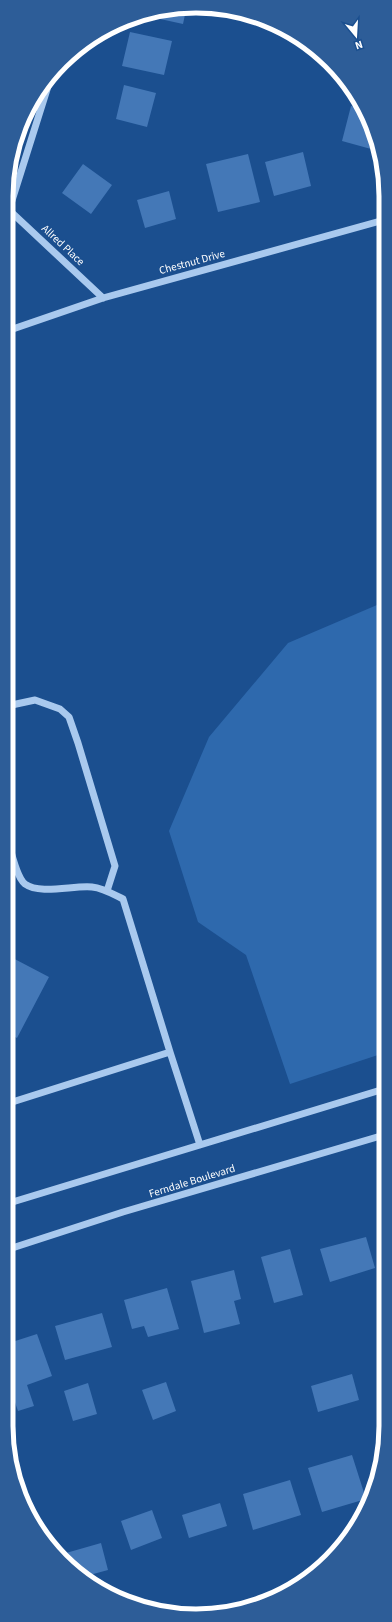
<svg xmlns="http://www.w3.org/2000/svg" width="392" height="1622" viewBox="0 0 392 1622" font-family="'Source Sans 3',sans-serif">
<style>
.green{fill:#2e69ad}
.building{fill:#4478b7}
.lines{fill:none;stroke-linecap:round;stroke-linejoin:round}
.minor{stroke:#a9c9ee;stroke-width:7}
.labels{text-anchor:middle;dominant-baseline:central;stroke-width:3;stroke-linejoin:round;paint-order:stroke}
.street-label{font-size:11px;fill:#fff;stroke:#1b4f8f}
.rim{fill:none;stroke:#fff;stroke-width:5}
</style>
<rect width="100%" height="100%" fill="#1b4f8f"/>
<!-- green -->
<path class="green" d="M384,602V1053L290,1084L246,955L198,922L169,831L209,737L288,643Z"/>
<!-- building -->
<path class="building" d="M186,10L183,24L142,15L147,12Z
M130,32L172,41L164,75L122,66Z
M124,85L156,93L147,127L116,119Z
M351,106L364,109L367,112L374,137L371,149L342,141Z
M303,152L311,186L274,196L265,162Z
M248,154L260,202L218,212L206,164Z
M83,164L112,185L91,214L62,193Z
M169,191L176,219L145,228L137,200Z
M7,955L49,977L17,1038L7,1033Z
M366,1237L375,1268L330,1282L320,1249Z
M290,1249L303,1295L274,1303L261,1257Z
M234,1270L241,1299L234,1301L240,1324L204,1333L191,1281Z
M167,1288L179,1329L148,1337L144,1326L132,1329L124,1300Z
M102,1313L112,1347L65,1360L55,1326Z
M37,1334L52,1376L27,1385L34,1406L18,1411L6,1376V1344Z
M352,1374L359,1400L318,1412L311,1386Z
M166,1382L176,1411L153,1420L142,1390Z
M88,1383L97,1414L73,1421L64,1391Z
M352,1455L366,1499L322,1512L308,1468Z
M290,1480L301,1515L253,1530L243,1494Z
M220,1503L227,1526L189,1538L182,1515Z
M152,1510L162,1538L131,1550L121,1521Z
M101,1543L108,1570L86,1576L59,1555Z"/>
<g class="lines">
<!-- minor -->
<path class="minor" d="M8,209L103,298
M9,210L50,80
M7,331L103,298L384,220
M7,706L35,700L60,709L69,717L78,743L115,866L107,891
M170,1052L200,1145
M6,1104L170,1052L123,899C113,894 103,888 92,887C74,885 40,895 25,884C16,877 10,847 7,836
M6,1204L384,1089
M6,1250L123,1212L384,1135
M222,1612L270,1597"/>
</g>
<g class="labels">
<!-- street labels -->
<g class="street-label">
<text transform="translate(63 245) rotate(43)">Allred Place</text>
<text transform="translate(192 262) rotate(-15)">Chestnut Drive</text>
<text transform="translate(192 1181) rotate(-17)">Ferndale Boulevard</text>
</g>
</g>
<!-- crop -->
<path d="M0 0H392V1622H0ZM196 13H196A183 183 0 0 1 379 196V1426A183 183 0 0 1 196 1609H196A183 183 0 0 1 13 1426V196A183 183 0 0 1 196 13Z" fill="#2d5d98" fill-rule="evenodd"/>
<path class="rim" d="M196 13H196A183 183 0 0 1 379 196V1426A183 183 0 0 1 196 1609H196A183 183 0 0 1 13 1426V196A183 183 0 0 1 196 13Z"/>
<!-- north arrow -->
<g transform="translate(356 36) rotate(162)" stroke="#1b4f8f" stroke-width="3" paint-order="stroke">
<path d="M0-3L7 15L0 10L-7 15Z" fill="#ffffff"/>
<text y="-6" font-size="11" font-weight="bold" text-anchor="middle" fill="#ffffff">N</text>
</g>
</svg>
